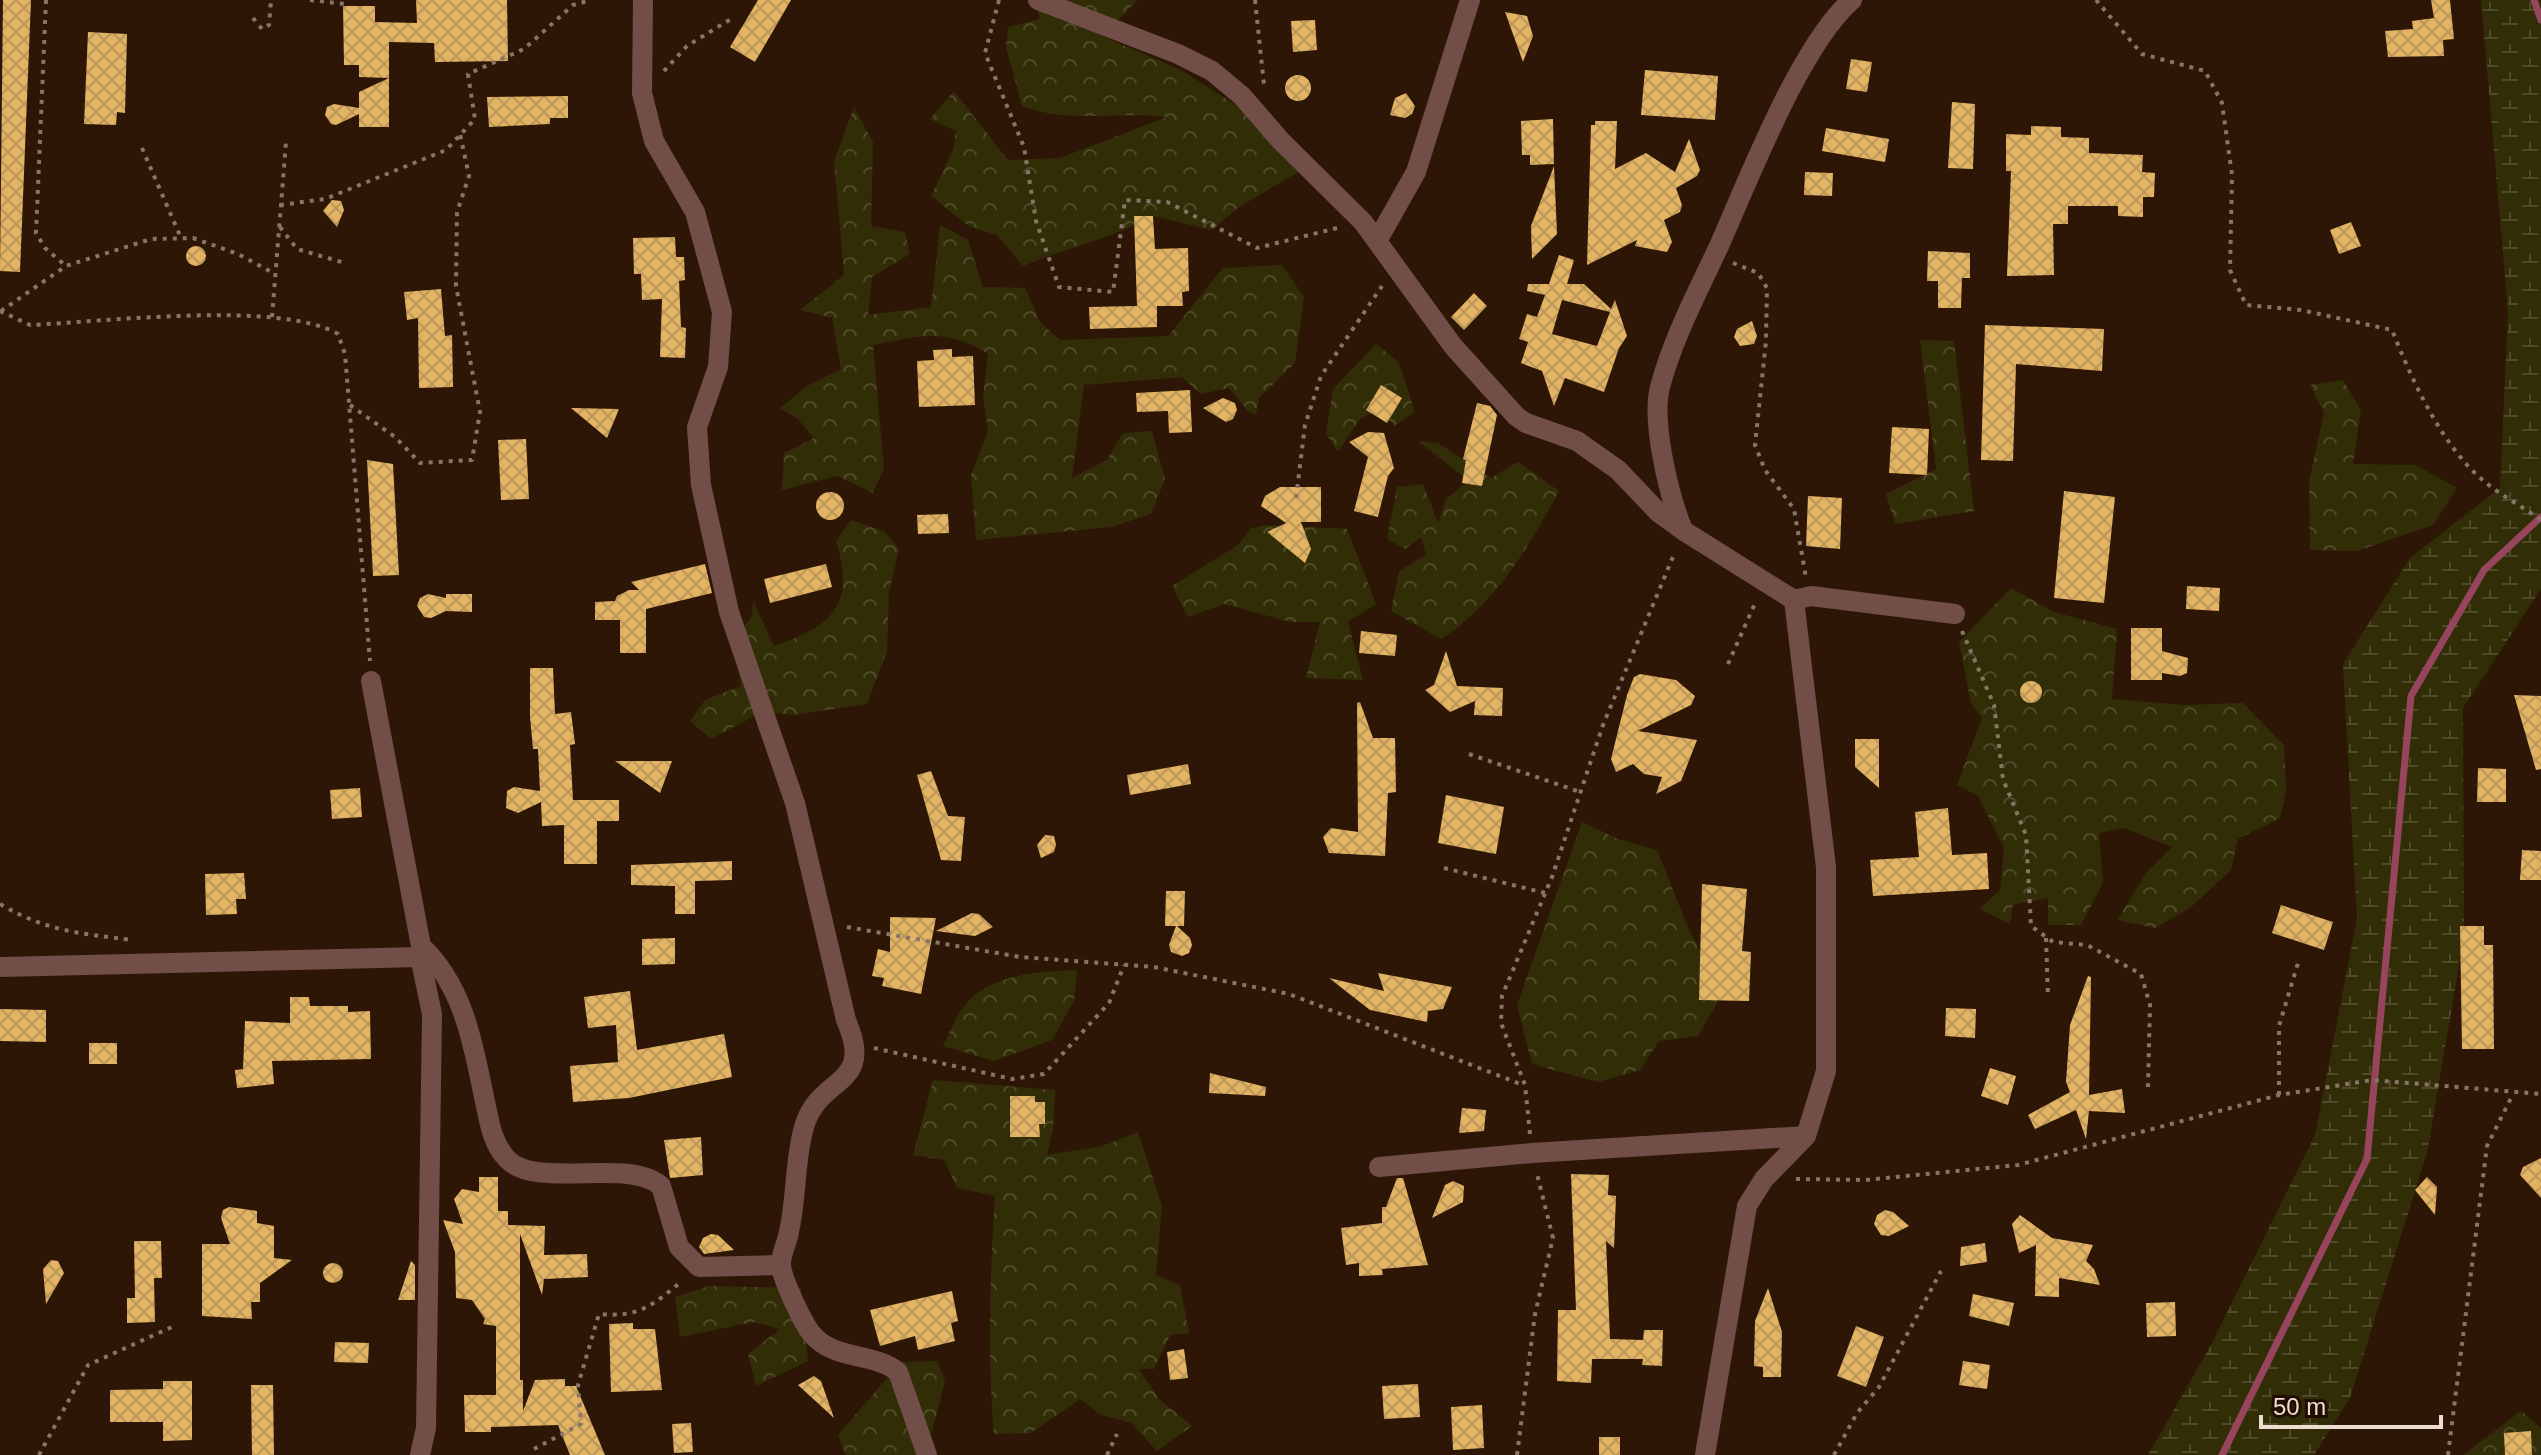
<svg xmlns="http://www.w3.org/2000/svg" width="2541" height="1455" viewBox="0 0 2541 1455" font-family="Helvetica,sans-serif">
<style>
.forest{fill:url(#forest-crowns)}
.wetland{fill:url(#wetland-marsh)}
.lines{fill:none;stroke-linecap:round;stroke-linejoin:round}
.stream{stroke:#97455d;stroke-width:7}
.building{fill:url(#building-cross-hatch);fill-rule:evenodd}
.path{stroke:#897568;stroke-width:4;stroke-dasharray:4 6;stroke-linecap:butt}
.minor{stroke:#724e48;stroke-width:20}
</style>
<defs>
<pattern id="forest-crowns" width="20" height="18" patternUnits="userSpaceOnUse" patternTransform="scale(2)"><rect width="20" height="18" fill="#312d06"/><path d="M2 6a3 3 0 1 1 6 0M12 15a3 3 0 1 1 6 0" fill="none" stroke="#4f4b29"/></pattern>
<pattern id="wetland-marsh" width="20" height="14" patternUnits="userSpaceOnUse" patternTransform="scale(2)"><rect width="20" height="14" fill="#312d06"/><path d="M1 5h8M5 5V1M11 12h8M15 12V8" fill="none" stroke="#4f4b29"/></pattern>
<pattern id="building-cross-hatch" width="8" height="8" patternUnits="userSpaceOnUse" patternTransform="scale(2)"><rect width="8" height="8" fill="#e2b363"/><path d="M0 0l8 8M0 8l8-8" fill="none" stroke="#bb975a"/></pattern>
</defs>
<rect width="100%" height="100%" fill="#2d1606"/>
<!-- forest -->
<path class="forest" d="M1034,0H1138L1102,36L1181,70L1252,115L1300,171L1239,207L1212,230L1153,216C1113,238 1066,248 1023,266L997,235L970,227L931,196L953,150L956,131L930,119L954,91L1008,160L1060,158L1167,117C1120,111 1067,124 1022,106L1006,47L1008,27L1040,19Z
M854,107L873,142L871,226L905,232L910,254L872,277L868,315L931,307L940,225L968,240L983,287L1025,288L1040,322L1060,340L1168,336L1223,268L1282,265L1304,297L1295,363L1259,398L1256,415L1247,410L1229,388L1201,394L1182,377L1084,385L1072,478L1107,460L1123,433L1152,431L1165,479L1151,514L1111,527L976,540L971,475L988,431L983,398L988,354C945,327 920,336 873,345L884,468L873,493L837,476L782,490L784,453L814,438L798,419L780,408L807,386L841,369L832,318L800,310L844,275L834,161Z
M1920,340L1954,341L1974,511L1895,524L1886,494L1936,469Z
M1376,344L1399,363L1415,412L1394,426L1380,408L1359,420L1338,452L1326,433L1333,389Z
M2343,380L2361,410L2353,464L2415,465L2457,488L2433,525L2357,551L2310,550L2309,482L2324,413L2310,385Z
M1418,441L1438,443L1491,478L1518,462L1559,491C1529,547 1495,604 1441,639L1391,611L1399,571L1426,555L1421,537L1405,549L1387,539L1397,487L1423,484L1438,523L1446,499L1469,481Z
M851,520L885,532L899,549L889,593L887,651L867,704L794,715L762,712L711,739L690,721L705,700L741,686L732,641L751,618L753,601L774,646C833,626 856,605 836,541Z
M1266,525L1347,529L1376,604L1348,622L1363,680L1306,678L1320,622H1290L1224,604L1188,617L1172,586L1238,545L1251,528Z
M2011,588L2054,612L2117,629L2112,699L2185,705L2243,703L2284,745L2286,791L2280,818L2238,839L2231,870L2190,908L2155,928L2117,920L2147,872L2172,847L2124,828L2099,833L2103,883L2081,925H2048V898L2013,905L2010,924L1980,909L2000,890L2004,848L1978,796L1957,785L1982,718L1971,703L1959,642Z
M1582,822L1618,839L1657,850L1689,930L1712,972L1717,1003L1698,1036L1659,1041L1640,1070L1598,1082L1532,1064L1517,1005Z
M1077,970L1074,1001L1052,1040L994,1061L943,1046C950,1033 955,1017 964,1006C990,973 1039,972 1077,970Z
M933,1080L1055,1090L1053,1129L1047,1155L1103,1146L1138,1132L1162,1206L1156,1275L1180,1285L1189,1333L1170,1335L1154,1369H1139L1159,1399L1192,1426L1157,1451L1131,1423L1099,1414L1080,1399L1031,1433L994,1434C987,1355 990,1276 995,1196L957,1188L944,1160L913,1155Z
M709,1286L801,1288L808,1361L756,1386L748,1354L780,1329L754,1322L680,1337L675,1297Z
M937,1361L945,1381L926,1455H846L838,1435L901,1362Z
M2521,1411L2541,1428V1455H2463Z"/>
<!-- wetland -->
<path class="wetland" d="M2481,0H2541V589L2463,708L2464,937L2427,1153L2350,1398L2314,1455H2148L2211,1345L2315,1135L2357,919L2343,664L2410,558L2500,488L2508,311Z"/>
<g class="lines">
<!-- stream -->
<path class="stream" d="M2534,0L2541,20
M2222,1455L2367,1159L2411,696L2484,570L2541,517"/>
</g>
<!-- building -->
<path class="building" d="M3,0H31L20,272L0,271Z
M416,0H507L508,61L435,62L434,43L389,42V127H359V114L336,125L331,124L325,115L327,107L334,104L359,108V92L389,78L359,77V65H344L343,6H375V22L417,23Z
M758,0H791L755,62L730,47Z
M2431,0H2450L2454,39L2443,40L2444,56L2388,57L2385,31L2413,29L2412,21L2434,18Z
M1505,12L1527,16L1533,36L1523,62Z
M1315,20L1317,50L1293,52L1291,21Z
M88,32L127,34L125,113L117,112L116,125L84,124Z
M1851,59L1872,62L1867,92L1846,89Z
M1645,70L1718,76L1715,120L1641,115Z
M1285 88a13 13 0 1 1 26 0a13 13 0 1 1-26 0Z
M1406,93L1415,106L1412,114L1405,118L1390,115L1395,98Z
M568,96V118H550V124L489,127L487,97Z
M1952,102L1975,104L1973,169L1948,168Z
M1553,119L1554,164L1530,165V155H1522L1521,121Z
M1595,121H1617L1615,169L1646,153L1675,172L1689,139L1700,170L1697,176L1676,188L1682,205L1680,212L1664,220L1672,242L1667,252L1635,246L1637,240L1587,265L1591,125H1595Z
M2031,126L2061,127V137L2089,138V153L2143,155L2142,172L2155,173L2154,197H2143V217L2118,216V206H2068V224H2053L2054,275L2007,276L2011,171H2006V134L2031,135Z
M1826,128L1889,139L1885,162L1822,151Z
M1554,166L1557,234L1532,259L1531,226Z
M1805,172L1833,173L1832,196L1804,195Z
M332,200L341,201L344,210L337,227L323,211Z
M1134,216H1153L1155,249L1188,248L1189,291L1182,292L1183,306H1157V327L1090,329L1089,307L1137,306Z
M2351,222L2361,246L2339,254L2330,230Z
M675,237L676,257H684L685,280L679,281L681,327L686,328L685,358L660,357L662,299L642,300L641,274H634L633,238Z
M186 256a10 10 0 1 1 20 0a10 10 0 1 1-20 0Z
M1928,251L1970,253V278H1962L1961,308H1938V281H1927Z
M1559,255L1574,260L1567,284H1584L1611,309L1615,300L1627,336L1619,348L1604,392L1565,378L1554,406L1542,371L1521,363L1528,342L1519,339L1527,314L1537,317L1545,295L1527,291L1528,284H1549ZM1562,300L1610,312L1597,346L1552,334Z
M441,289L445,336L452,335L453,387L419,388L418,318L407,320L404,292Z
M1474,293L1487,306L1464,330L1451,317Z
M1752,321L1757,336L1754,344L1740,346L1734,337L1737,329Z
M1985,325L2104,329L2102,371L2016,364L2013,461L1981,460Z
M952,349V357L973,356L975,405L919,407L917,361L934,360L933,350Z
M1381,385L1402,398L1387,423L1366,410Z
M1190,390L1192,432L1169,433L1168,411L1137,412L1136,393Z
M1223,398L1235,403L1237,410L1233,419L1226,422L1203,408Z
M1477,403L1490,406L1497,415L1482,486L1462,483L1466,460L1463,459Z
M571,408L619,409L607,438Z
M1892,427L1929,429L1927,475L1889,473Z
M1368,432L1384,433L1394,468L1388,476L1378,517L1354,511L1368,457L1349,442Z
M526,439L529,499L501,500L498,440Z
M367,460L393,464L399,575L373,576Z
M1280,487H1321V522H1301L1311,549L1305,563L1267,532L1286,523L1261,506L1265,496Z
M2064,491L2115,497L2104,603L2054,598Z
M816 506a14 14 0 1 1 28 0a14 14 0 1 1-28 0Z
M1808,496L1842,498L1840,549L1806,546Z
M948,514L949,533L918,534L917,515Z
M705,564L712,593L646,609V653H620V620H595V602L615,601L617,596L629,590H639L631,582Z
M826,564L832,587L770,603L764,579Z
M2187,586L2220,588L2219,611L2186,609Z
M428,594L446,598V594H472V612L446,611L431,618L424,617L417,606L420,598Z
M2131,628H2162V651L2188,658L2187,673L2180,676L2162,673V680H2131Z
M1361,631L1397,635L1395,656L1359,653Z
M1446,651L1457,686L1503,688L1502,716L1474,715L1475,701L1450,712L1425,690L1434,685Z
M530,668H553L555,714L571,712L575,744L570,745L573,800H619V821H597V864H564V825L542,826L541,802L518,813L506,808L507,791L514,787L540,791L538,749H533L530,717Z
M1640,674L1676,680L1695,696L1691,705L1638,731L1697,740L1681,781L1656,794L1662,777L1644,774L1633,764L1616,772L1611,759L1627,695L1634,677Z
M2020 692a11 11 0 1 1 22 0a11 11 0 1 1-22 0Z
M2514,695L2541,696V769L2536,770Z
M1360,702L1373,738H1395L1396,792L1388,793L1385,856L1329,853L1323,837L1331,828L1358,832L1357,703Z
M1855,739H1879V788L1855,767Z
M615,761H672L660,793Z
M1188,764L1191,784L1130,795L1127,775Z
M2478,768L2506,769V802H2477Z
M931,771L948,816L965,817L961,861L941,860L917,775Z
M360,788L362,817L332,819L330,790Z
M1446,795L1504,807L1496,854L1438,843Z
M1948,808L1952,855L1987,853L1989,889L1873,896L1870,860L1919,857L1915,812Z
M1045,835L1054,836L1056,845L1054,852L1041,858L1037,845Z
M2522,850L2541,851V880H2520Z
M732,861V880L695,881V914H675V886L631,885V865Z
M244,873L246,899H236L237,914L206,915L205,874Z
M1702,884L1747,889L1742,951L1751,952L1749,1001L1699,1000Z
M1166,891H1185L1184,926H1177L1190,938L1192,945L1189,953L1182,956L1171,952L1169,945L1176,926H1165Z
M2281,905L2333,922L2324,950L2272,933Z
M972,913L979,914L993,927L975,936L936,931Z
M890,917L936,918L921,994L882,986L884,978L872,976L878,949L890,952Z
M2460,926H2484V945H2493L2494,1049H2462Z
M675,938V964L642,965V939Z
M1378,973L1452,987L1443,1009L1428,1011L1427,1022L1370,1010L1329,978L1384,991Z
M2088,976L2091,977L2089,1095L2122,1089L2125,1113L2089,1111L2086,1139L2076,1110L2035,1129L2028,1115L2070,1092L2066,1082L2070,1025Z
M630,991L637,1050L724,1034L732,1077L629,1098L573,1102L570,1066L618,1062L616,1025L588,1028L584,997Z
M290,997H309L310,1006H348V1012L370,1011L371,1059L272,1061L274,1084L237,1088L235,1070L243,1069L245,1021L290,1023Z
M1946,1008L1976,1009L1975,1038L1945,1036Z
M0,1009L46,1010V1042L0,1041Z
M89,1043H117V1064H89Z
M1990,1068L2016,1076L2008,1105L1981,1096Z
M1210,1073L1266,1087L1265,1096L1209,1093Z
M1010,1096H1035V1102H1045V1124H1039L1040,1137H1010Z
M1462,1108L1486,1110L1484,1131L1459,1133Z
M701,1137L703,1175L670,1178L664,1140Z
M2541,1158V1198L2520,1175L2523,1167Z
M1571,1174L1609,1175L1608,1195L1616,1196L1614,1248L1606,1241L1610,1339L1643,1340L1644,1330H1663L1662,1366L1642,1365L1643,1359H1592L1591,1383L1557,1381L1558,1310H1576Z
M479,1177H498V1211H508V1225L545,1226L544,1255L587,1254L588,1277L544,1279L542,1295L520,1234V1380H523V1411L535,1380L565,1379V1386H576L605,1455H570L558,1425L491,1427V1432H465L464,1395H496V1326L483,1324L485,1319L472,1300L456,1298L455,1252L443,1220L463,1224L454,1199L462,1189L479,1192Z
M2427,1177L2437,1187L2435,1215L2415,1190Z
M1397,1178H1403L1428,1265L1382,1269L1383,1275L1359,1276V1263L1346,1265L1341,1228L1382,1223V1207H1386Z
M1453,1181L1464,1186L1463,1202L1432,1218L1445,1185Z
M229,1207L257,1211V1223L274,1226V1258L292,1260L260,1283V1302H251L252,1319L202,1316V1244H230L221,1218L223,1210Z
M1885,1210L1893,1212L1909,1226L1889,1236L1881,1235L1874,1224L1877,1215Z
M2020,1215L2052,1238L2093,1245L2086,1261L2094,1269L2100,1285L2059,1278V1297L2035,1296L2036,1245L2019,1253L2012,1224Z
M711,1234L718,1235L734,1250L704,1254L699,1247L703,1238Z
M134,1241H161L162,1278H154L155,1322L127,1323V1298H135Z
M1985,1243L1987,1262L1960,1266L1961,1247Z
M51,1260L58,1261L64,1273L46,1304L43,1269Z
M411,1261L415,1265V1300H398Z
M323 1273a10 10 0 1 1 20 0a10 10 0 1 1-20 0Z
M1768,1288L1782,1332L1781,1377H1763V1367L1754,1366L1755,1321Z
M952,1291L958,1321L951,1323L955,1341L918,1350L915,1336L880,1346L870,1310Z
M1973,1294L2014,1303L2009,1326L1969,1316Z
M2175,1302L2176,1336L2147,1337L2146,1303Z
M633,1323V1329H655L662,1390L611,1392L609,1324Z
M1856,1326L1884,1337L1866,1387L1837,1376Z
M335,1342L369,1343L368,1363L334,1362Z
M1184,1349L1188,1378L1170,1380L1167,1352Z
M1963,1361L1990,1365L1987,1389L1959,1385Z
M814,1376L821,1381L834,1418L798,1385Z
M163,1381H192V1440L163,1441V1422H110V1390L163,1389Z
M1418,1384L1420,1417L1384,1419L1382,1386Z
M251,1385H273L274,1455H252Z
M1482,1405L1484,1448L1453,1450L1451,1407Z
M691,1423L693,1452L674,1453L672,1424Z
M2531,1431L2532,1455H2505L2504,1433Z
M1599,1437H1620V1455H1599Z"/>
<g class="lines">
<!-- path -->
<path class="path" d="M46,0L36,233L45,248L66,266
M310,0L345,4
M999,0L985,53L1024,147L1036,221L1059,287L1113,292L1125,200L1167,202L1257,248L1337,228
M1255,0L1264,85
M2096,0L2142,54L2205,71L2222,103L2232,175L2230,270L2246,305L2301,310L2392,330C2412,380 2442,447 2485,482C2502,496 2523,507 2541,520
M253,18L262,29L269,25L271,0
M664,71L687,46L731,19
M142,148L181,238
M280,205L325,199L446,150L475,119L468,74L524,49L573,5L591,0
M280,227L297,249L345,263
M1733,263L1758,273L1767,288L1766,341L1755,445L1765,470L1794,509L1806,578
M0,311L30,325C102,322 280,300 338,334L345,354L370,661
M1,311L66,266L151,239L193,238L238,254L275,274
M272,317L286,142
M350,405L395,437L420,463L472,460L480,412L456,286L457,212L469,176L460,134
M1296,498L1305,425L1321,376L1382,286
M1962,631L1994,705L2003,779L2026,835L2031,926L2053,942L2087,945L2141,974L2150,1005L2148,1087
M1728,664L1756,601
M1469,754L1580,792
M1444,868L1545,893
M0,904C48,932 79,933 132,940
M847,927L1020,957L1154,967L1289,994L1523,1085
M2046,938L2048,997
M874,1048L1012,1079L1044,1074L1109,1003L1124,965
M2279,1095V1026L2298,963
M1530,1134L1525,1085L1501,1023L1502,996L1552,877L1603,725L1675,552
M1796,1179L1865,1180L2018,1165L2279,1095L2372,1080L2541,1094
M534,1449L581,1424L578,1385L599,1314C639,1318 653,1305 682,1281
M39,1455L88,1365L172,1327
M1107,1455L1117,1434
M1517,1455L1535,1314L1553,1238L1537,1174
M1834,1455L1857,1413L1879,1387L1941,1271
M2448,1455L2487,1146L2513,1094"/>
<!-- minor -->
<path class="minor" d="M643,0L642,93L654,141L695,212L722,312L718,367L697,427L701,485L729,612L795,803L846,1020C876,1088 819,1074 804,1127C794,1162 797,1201 788,1236C786,1245 780,1257 781,1266C783,1281 802,1321 811,1333C833,1361 874,1352 898,1372L927,1455
M1038,0L1178,54L1212,71L1242,96L1281,141L1363,222L1453,346L1516,416L1526,423L1577,441L1618,470L1659,513L1684,531L1794,600L1811,596L1955,614
M1377,241L1416,172L1470,0
M1683,530C1669,496 1651,422 1660,387C1673,338 1698,291 1719,246C1748,181 1800,45 1852,0
M371,681L421,946C463,985 473,1043 484,1097C489,1119 491,1142 507,1159C536,1190 629,1157 661,1186L679,1247L699,1267L780,1265
M0,967L420,957L432,1014L426,1428L420,1455
M1379,1167L1532,1153L1806,1136
M1705,1455L1747,1206L1764,1179L1806,1136L1826,1071V867L1794,600"/>
</g>
<!-- scale -->
<path d="M2261 1415v12h180v-12" fill="none" stroke="#eddcd2" stroke-width="4"/>
<text x="2273" y="1415" font-size="24" fill="#eddcd2" stroke="#230d00" stroke-width="6" paint-order="stroke">50 m</text>
</svg>
